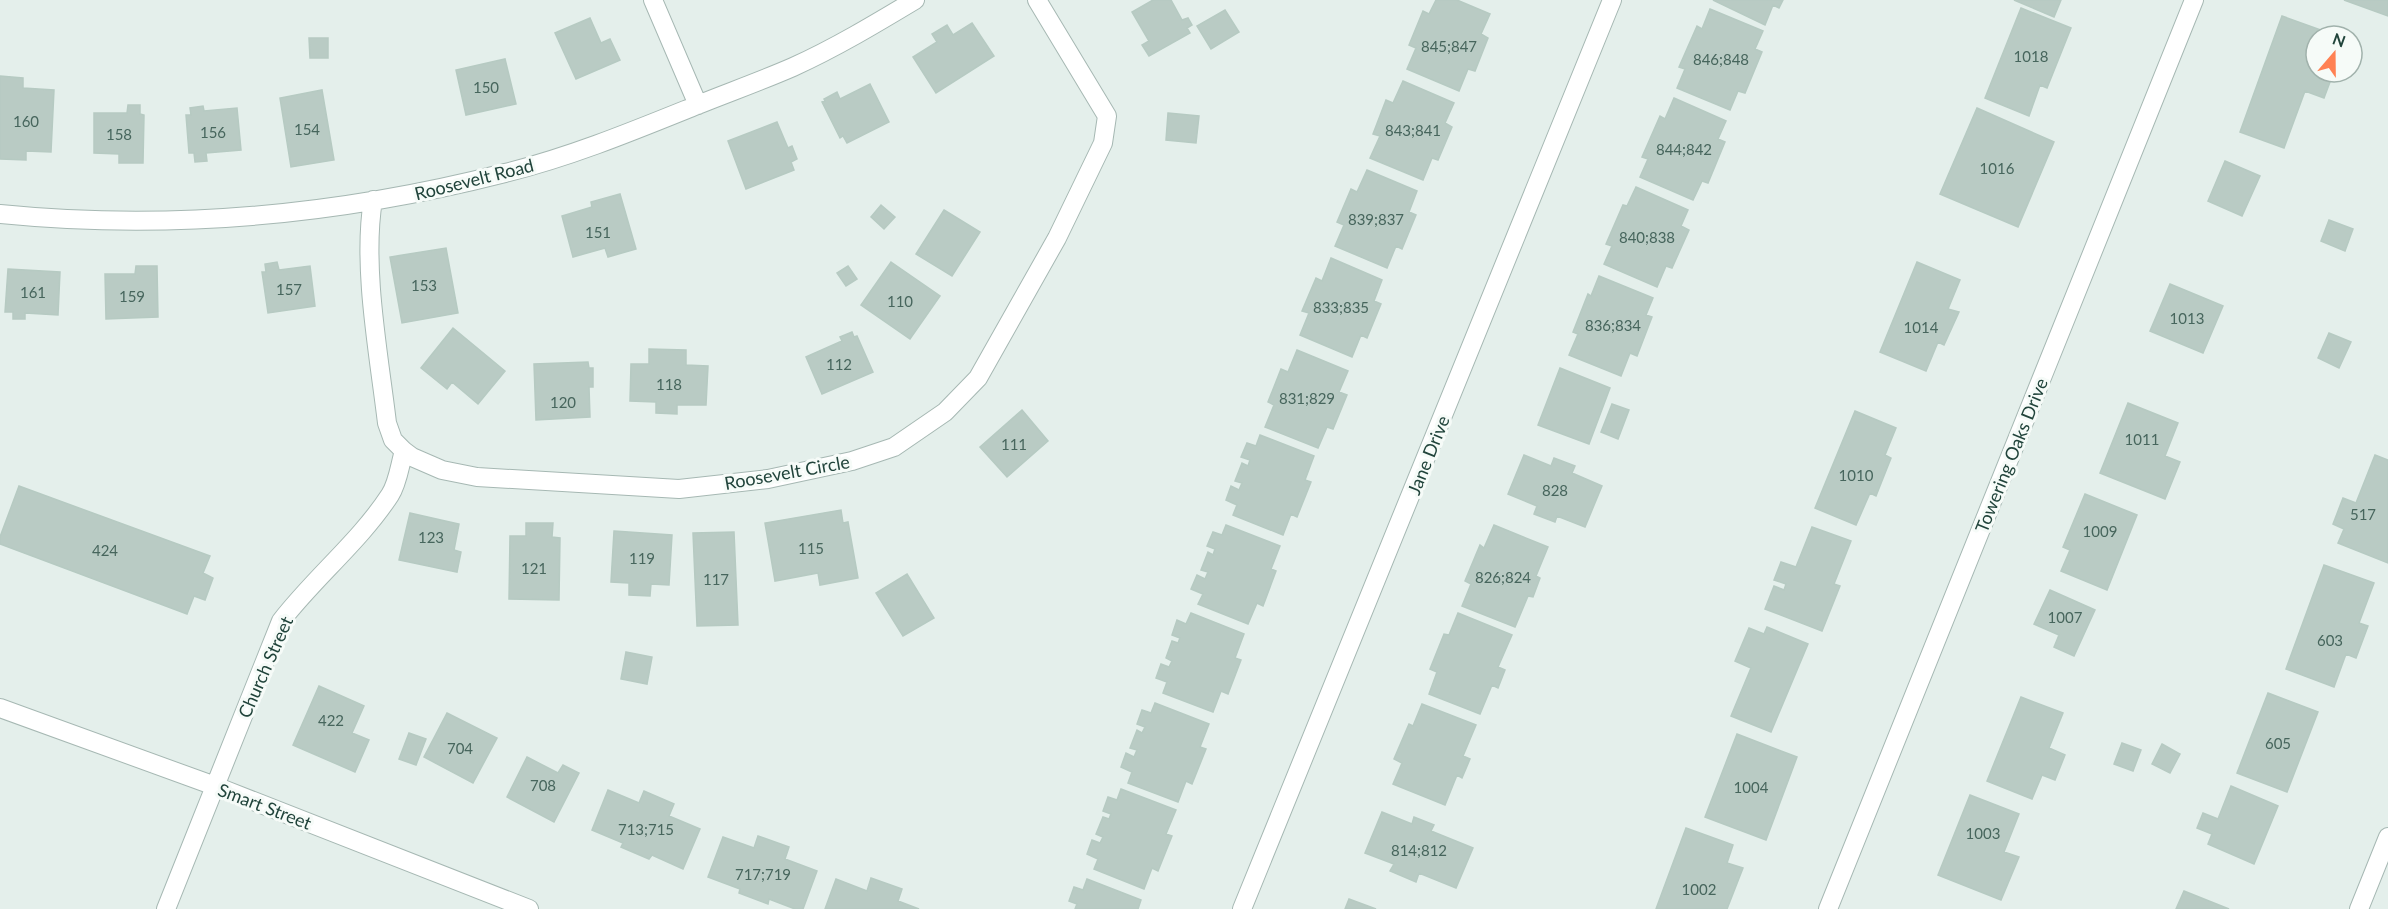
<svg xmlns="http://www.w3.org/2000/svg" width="2388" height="909" viewBox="0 0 2388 909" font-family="Lato,sans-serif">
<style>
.building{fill:#b9cbc4;stroke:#b6cac2;stroke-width:1.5}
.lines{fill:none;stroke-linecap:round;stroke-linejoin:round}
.street-casing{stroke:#a6b8b3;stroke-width:20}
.street{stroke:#fff;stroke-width:18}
.labels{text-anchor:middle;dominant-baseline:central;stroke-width:6;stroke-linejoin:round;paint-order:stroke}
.number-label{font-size:15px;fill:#47665d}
.street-label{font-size:18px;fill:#21443b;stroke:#f6fbf8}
</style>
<rect width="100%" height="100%" fill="#e4efeb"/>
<!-- building -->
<path class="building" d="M1153,0H1171L1182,20L1188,18L1192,25L1187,28L1190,33L1149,56L1142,45L1149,41L1132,12Z
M1436,0H1457L1490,14L1481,34L1488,38L1475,71L1468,69L1459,91L1407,69L1416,48L1409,45L1423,11L1429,14Z
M1713,0H1783L1779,8L1773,5L1765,25Z
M2014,0H2061L2054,17Z
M2344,0H2388V16Z
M2021,8L2071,28L2047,88L2040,85L2029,116L1985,98Z
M1710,9L1763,31L1755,49L1762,52L1745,93L1738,91L1730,110L1677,88L1685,69L1679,67L1697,26L1702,29Z
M1225,10L1239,32L1211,49L1197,26Z
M2282,16L2329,33L2328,36H2316V72L2333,74L2324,98L2305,91L2284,148L2240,132Z
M590,18L601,43L610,39L620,60L576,79L555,33Z
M972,23L994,56L936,93L913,57L937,42L932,34L947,25L953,35Z
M309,38H328V58H310Z
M505,59L516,104L466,115L456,70Z
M0,76L23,78V88L54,90L51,152L26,151V160L0,159Z
M1403,81L1454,103L1445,123L1452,127L1438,160L1432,158L1423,180L1370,158L1380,136L1373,134L1386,100L1393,103Z
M870,84L889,122L847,143L843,136L840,138L822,102L825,101L824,99L837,92L840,99Z
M322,90L334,160L291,167L280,98Z
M1674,98L1726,121L1718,139L1725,142L1708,183L1702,181L1693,200L1640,177L1648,159L1642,157L1660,116L1665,119Z
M128,105H140V114L144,115L143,163H119V154L94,153V113H127Z
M203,106L204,111L237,108L241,150L206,153L207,161L195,162L194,153H189L186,115H191L190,108Z
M1977,108L2054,142L2018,227L1940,194Z
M1168,113L1199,116L1196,143L1166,140Z
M777,122L788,148L792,146L797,159L791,162L794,170L746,189L728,141Z
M2225,161L2260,176L2242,216L2208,201Z
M1367,170L1417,191L1409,212L1416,215L1402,249L1396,246L1387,268L1335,246L1344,225L1337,222L1351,189L1357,192Z
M1636,187L1688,210L1681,226L1689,230L1672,268L1666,266L1657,287L1604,264L1612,246L1606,244L1623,205L1627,206Z
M620,194L636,249L608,257L605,248L573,257L562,216L592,207L591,202Z
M881,205L895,217L884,229L871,217Z
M944,210L980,232L952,276L916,254Z
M2329,220L2353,229L2345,251L2321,241Z
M446,248L458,313L402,323L390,257Z
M1331,258L1382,280L1374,301L1381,304L1367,338L1361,335L1352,357L1300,335L1309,313L1302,311L1316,278L1322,281Z
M277,262L279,270L310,266L315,306L268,313L262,272H266L265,264Z
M891,262L940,296L910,339L861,305Z
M1917,262L1960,280L1948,309L1959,312L1944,345L1938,342L1926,371L1880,352Z
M136,266H157L158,317L106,319L105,274H135Z
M848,266L857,279L846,286L837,273Z
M8,269L60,272L58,315L25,313V319H13V312H5Z
M1599,276L1653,298L1646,315L1652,317L1637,356L1630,353L1621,376L1569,355L1578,334L1573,332L1588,294L1591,296Z
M2170,284L2223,306L2203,353L2150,331Z
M453,328L505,371L478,404L452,382L447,389L421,368Z
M852,332L854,337L857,336L873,372L822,394L806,357L842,341L840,337Z
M2329,333L2351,342L2339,368L2318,358Z
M649,349L686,350V365L708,366L706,405H677V414L656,413V402L630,401L631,364H649Z
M1297,350L1348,371L1339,392L1347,395L1333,429L1327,427L1318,448L1265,427L1274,405L1268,402L1281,369L1288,372Z
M588,362L589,368H593V387H589L590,417L536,420L534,364Z
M1560,368L1610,388L1589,444L1538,425Z
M2128,403L2178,423L2165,456L2180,462L2165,499L2100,473Z
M1612,404L1629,410L1618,439L1601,432Z
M1022,410L1048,441L1007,477L980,447Z
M1855,411L1896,428L1885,455L1891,458L1876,496L1870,493L1856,525L1815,508Z
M1260,435L1314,456L1305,480L1311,482L1297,517L1291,514L1283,535L1233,515L1237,505L1226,500L1231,486L1239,490L1242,483L1235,481L1242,463L1248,466L1250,460L1241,457L1247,443L1256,446Z
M1524,455L1551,466L1554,458L1575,466L1572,473L1602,486L1585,527L1557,516L1555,522L1534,514L1537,506L1508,494Z
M2375,455L2388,460V563L2338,543L2344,529L2333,524L2343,498L2356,503Z
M19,486L210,556L203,573L213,578L205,600L194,596L187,614L0,544V537Z
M2085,494L2137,515L2107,590L2061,571L2070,550L2063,547Z
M841,510L843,523L848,522L858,578L820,585L818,573L775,581L765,523Z
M410,513L459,524L454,550L461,552L457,572L399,560Z
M526,523H553L552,537L560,538L559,600L509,599L510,536H526Z
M1226,525L1280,546L1271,569L1276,571L1263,606L1257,603L1248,624L1198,604L1203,594L1191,589L1197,575L1205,579L1208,572L1201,570L1208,552L1213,555L1215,549L1207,546L1213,532L1222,535Z
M1494,525L1548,547L1536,576L1540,578L1533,597L1528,596L1515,627L1462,606L1471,584L1465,581L1480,545L1484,548Z
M1812,527L1851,541L1834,584L1840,586L1822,631L1765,609L1774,586L1784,590L1786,584L1774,580L1781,562L1796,567Z
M614,531L672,535L669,585L651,584L650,596L629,595V583L611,582Z
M734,532L738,625L697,626L693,533Z
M2324,565L2374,583L2359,623L2368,626L2356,658L2346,654L2334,687L2286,669Z
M907,574L934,618L903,636L876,593Z
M2050,590L2095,610L2074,656L2054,647L2059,635L2034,624Z
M1191,613L1244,634L1235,658L1241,660L1228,694L1221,691L1213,712L1163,693L1167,682L1156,678L1161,664L1169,667L1172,661L1166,658L1172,641L1178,643L1180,638L1172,635L1177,620L1186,624Z
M1458,613L1512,635L1498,667L1505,670L1498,688L1492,685L1480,714L1429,694L1437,672L1430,669L1444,634L1449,635Z
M1767,627L1808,644L1771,732L1731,716L1751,668L1735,661L1749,628L1764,634Z
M626,652L652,657L647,684L621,679Z
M319,686L364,706L352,733L369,740L355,772L293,745Z
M2268,693L2318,712L2287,792L2237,773Z
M2021,697L2063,713L2049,748L2065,755L2055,780L2042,775L2032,799L1987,781Z
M1155,703L1209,724L1200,747L1206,749L1192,784L1186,781L1178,802L1128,783L1132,772L1121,767L1126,753L1134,757L1137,750L1130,748L1137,730L1142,733L1145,727L1137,724L1142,710L1151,713Z
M1422,704L1476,725L1463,756L1470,759L1462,778L1457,775L1445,805L1393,784L1402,763L1394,759L1409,724L1413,726Z
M447,713L497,738L473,783L424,757Z
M409,733L426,739L416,765L399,759Z
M1737,734L1797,757L1766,840L1705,817Z
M2122,743L2141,750L2133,771L2114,764Z
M2162,744L2180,754L2170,773L2152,764Z
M527,757L558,773L563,765L579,773L554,822L507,797Z
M2231,786L2278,806L2254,864L2208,844L2212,834L2197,828L2203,813L2218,819Z
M1121,789L1176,810L1166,834L1172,836L1158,871L1152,868L1144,889L1094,869L1098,859L1087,854L1092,840L1100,843L1103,837L1096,834L1103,817L1109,819L1111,814L1103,811L1108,797L1117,800Z
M608,790L639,803L644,791L674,804L669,816L700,829L683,869L652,855L649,859L621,847L623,843L592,830Z
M1970,795L2019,814L2004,852L2019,857L2001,900L1938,875Z
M1382,812L1412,824L1414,817L1434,825L1431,831L1473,848L1456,888L1419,873L1416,882L1390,871L1394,864L1365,853Z
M1686,828L1733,845L1727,863L1743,868L1727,909H1656Z
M758,836L789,847L785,859L817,871L803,909H795L769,899L768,904L739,893L740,889L708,877L723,837L754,848Z
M871,878L902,889L898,901L919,909H825L836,879L867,891Z
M1087,879L1141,900L1138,909H1075L1077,904L1069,901L1074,887L1083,890Z
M2184,891L2229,909H2176Z
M1349,899L1376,909H1345Z"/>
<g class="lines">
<defs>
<path id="street" d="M653,0L698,105
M373,200C362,267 379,355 387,423L393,440L404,451L412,457L442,470L477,477L679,489L768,479L852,461L894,447L945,412L978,378L1057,238L1103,143L1107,116L1037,0
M0,214C169,231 340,215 505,173C570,157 633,131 695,106C727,93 761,81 793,67C835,48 875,24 915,0
M0,708L215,786L529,909
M166,909L281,621C315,577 360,541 390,495C398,483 400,464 404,451
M1242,909L1612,0
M1828,909L2194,0
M2359,909L2388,837"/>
</defs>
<!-- street casing -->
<use href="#street" class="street-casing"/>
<!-- street -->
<use href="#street" class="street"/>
</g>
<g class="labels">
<!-- number labels -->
<g class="number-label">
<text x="1449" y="46">845;847</text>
<text x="2031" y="56">1018</text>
<text x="1721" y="59">846;848</text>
<text x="486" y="87">150</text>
<text x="26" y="121">160</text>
<text x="307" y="129">154</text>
<text x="1413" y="130">843;841</text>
<text x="213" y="132">156</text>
<text x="119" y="134">158</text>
<text x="1684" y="149">844;842</text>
<text x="1997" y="168">1016</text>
<text x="1376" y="219">839;837</text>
<text x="598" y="232">151</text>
<text x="1647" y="237">840;838</text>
<text x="424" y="285">153</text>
<text x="289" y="289">157</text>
<text x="33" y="292">161</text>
<text x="132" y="296">159</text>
<text x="900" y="301">110</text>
<text x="1341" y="307">833;835</text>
<text x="2187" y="318">1013</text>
<text x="1613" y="325">836;834</text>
<text x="1921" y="327">1014</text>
<text x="839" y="364">112</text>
<text x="669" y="384">118</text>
<text x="1307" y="398">831;829</text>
<text x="563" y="402">120</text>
<text x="2142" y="439">1011</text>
<text x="1014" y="444">111</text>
<text x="1856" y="475">1010</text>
<text x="1555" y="490">828</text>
<text x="2363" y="514">517</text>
<text x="2100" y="531">1009</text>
<text x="431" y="537">123</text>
<text x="811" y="548">115</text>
<text x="105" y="550">424</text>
<text x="642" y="558">119</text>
<text x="534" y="568">121</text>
<text x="1503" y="577">826;824</text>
<text x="716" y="579">117</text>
<text x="2065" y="617">1007</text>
<text x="2330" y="640">603</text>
<text x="331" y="720">422</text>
<text x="2278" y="743">605</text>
<text x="460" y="748">704</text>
<text x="543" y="785">708</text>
<text x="1751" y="787">1004</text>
<text x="646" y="829">713;715</text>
<text x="1983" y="833">1003</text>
<text x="1419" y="850">814;812</text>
<text x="763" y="874">717;719</text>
<text x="1699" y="889">1002</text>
</g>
<!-- street labels -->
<g class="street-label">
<text transform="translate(474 179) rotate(-14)">Roosevelt Road</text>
<text transform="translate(1428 455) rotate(-68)">Jane Drive</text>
<text transform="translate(2011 455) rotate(-68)">Towering Oaks Drive</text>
<text transform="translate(787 472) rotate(-10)">Roosevelt Circle</text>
<text transform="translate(265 667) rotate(-66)">Church Street</text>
<text transform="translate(265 806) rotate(21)">Smart Street</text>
</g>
</g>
<!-- north arrow -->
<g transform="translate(2334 54) rotate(20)"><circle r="28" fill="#f6fbf8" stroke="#a1b2ac" stroke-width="1.5"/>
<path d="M0-4.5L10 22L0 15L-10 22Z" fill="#ff8153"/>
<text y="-9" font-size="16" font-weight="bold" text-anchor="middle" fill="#21443b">N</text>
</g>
</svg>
